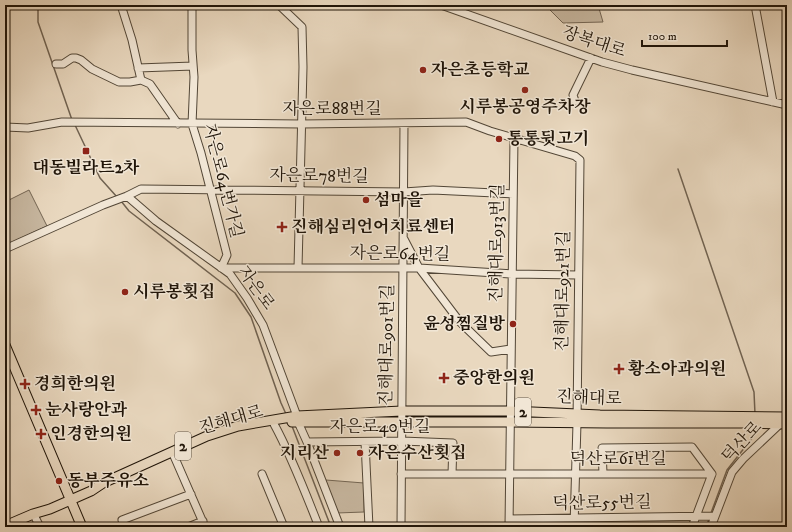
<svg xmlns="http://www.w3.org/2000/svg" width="792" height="532" viewBox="0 0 792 532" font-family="'IM FELL DW Pica','Noto Serif KR',serif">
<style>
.green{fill:#c7b7a0;stroke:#746654}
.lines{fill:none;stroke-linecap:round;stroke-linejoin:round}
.stream{stroke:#706251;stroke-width:1.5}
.minor-casing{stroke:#524636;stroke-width:9}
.major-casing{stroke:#201509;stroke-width:11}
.minor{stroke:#f1e6d5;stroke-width:7}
.major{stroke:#e9d8bf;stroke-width:9}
.poi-dot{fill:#8f2418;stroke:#f1e6d5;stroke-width:1.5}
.labels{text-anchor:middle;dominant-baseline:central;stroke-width:3;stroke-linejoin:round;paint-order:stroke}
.shield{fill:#f1e6d5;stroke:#5f5446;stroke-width:1}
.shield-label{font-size:16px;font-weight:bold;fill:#201509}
.street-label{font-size:17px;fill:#201509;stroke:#f1e6d5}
.poi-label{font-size:17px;font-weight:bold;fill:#201509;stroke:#f1e6d5;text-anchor:start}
</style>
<rect width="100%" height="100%" fill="#e9d8bf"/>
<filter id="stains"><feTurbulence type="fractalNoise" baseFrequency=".005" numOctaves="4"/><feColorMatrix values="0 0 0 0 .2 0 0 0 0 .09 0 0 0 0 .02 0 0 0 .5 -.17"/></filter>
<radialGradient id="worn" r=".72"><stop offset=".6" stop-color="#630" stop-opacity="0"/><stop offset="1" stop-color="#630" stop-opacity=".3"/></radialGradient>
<!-- green -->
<path class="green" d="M545,5H598L603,22L563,23Z
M29,190L47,226L8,244L5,239V202Z
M326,480L364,483V512L337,513L325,482Z"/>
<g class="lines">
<!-- stream -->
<path class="stream" d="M38,5V22L72,120
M75,125L100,178L117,197
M678,169L754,392L755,414
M121,201L129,211L235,293L251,317L281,403L286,414
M292,426L331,527
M711,513L727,470L756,433V426
M706,527L709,519"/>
<defs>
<path id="minor" d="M121,5L132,40L141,80L150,84L178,124
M192,5V50L194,77L192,124L201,153L227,255L221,268H419L512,274L578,275
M279,5L302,27L303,67L298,268
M441,5L602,62L632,70L787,105
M755,5L773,102
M56,64H63L72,58H76L81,60L92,69L119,82H130L141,80
M138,68L193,66
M575,101L573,95L591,58
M5,127L28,128L62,122L301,124L466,122L490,131L575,156L580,160L577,423L574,527
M127,196L156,221L230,274L247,298L263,325L297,416
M404,239L419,268L460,322L491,352L511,349
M5,249L103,205L127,196L141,189L404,192L433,190L513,194
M298,422L307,442L340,527
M274,424C292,457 305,492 319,527
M307,442L402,441L453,443L452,474
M365,442L369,527
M174,456L205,527
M262,474L284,527
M401,474H712
M603,474L602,448L692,447L712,474
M36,519L40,527
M509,519L715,516
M124,527L122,520L191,494
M188,527L203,521
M401,527L404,123
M509,527L514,138
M692,527L712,474
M711,527L732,472L743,459L780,424"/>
<path id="major" d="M5,345L82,527
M292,422H510L607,423H743L787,424
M5,526L33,514L50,509L91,491L103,483L207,436L238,426L297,416L402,411H510L600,415L787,417"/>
</defs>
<!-- minor casing -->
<use href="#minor" class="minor-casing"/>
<!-- major casing -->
<use href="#major" class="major-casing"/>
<!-- minor -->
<use href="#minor" class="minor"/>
<!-- major -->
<use href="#major" class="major"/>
</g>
<!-- markers -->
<g class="poi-dot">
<circle cx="423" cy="70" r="4"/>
<circle cx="525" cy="90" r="4"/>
<circle cx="499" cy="139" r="4"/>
<rect x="82" y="147" width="8" height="8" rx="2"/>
<circle cx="366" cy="200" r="4"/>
<path d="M280 221h4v4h4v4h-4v4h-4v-4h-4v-4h4z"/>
<circle cx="125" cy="292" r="4"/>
<circle cx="513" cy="324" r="4"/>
<path d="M617 363h4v4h4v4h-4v4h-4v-4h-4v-4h4z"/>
<path d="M442 372h4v4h4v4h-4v4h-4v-4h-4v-4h4z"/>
<path d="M23 378h4v4h4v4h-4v4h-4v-4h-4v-4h4z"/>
<path d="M34 404h4v4h4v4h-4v4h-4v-4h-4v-4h4z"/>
<path d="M39 428h4v4h4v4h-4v4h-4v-4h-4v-4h4z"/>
<circle cx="337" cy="453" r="4"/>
<circle cx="360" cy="453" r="4"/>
<circle cx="59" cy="481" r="4"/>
</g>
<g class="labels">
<!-- shield labels -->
<g class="shield">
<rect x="515" y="398" width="16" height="28" rx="3"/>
<rect x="175" y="432" width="16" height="28" rx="3"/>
</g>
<g class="shield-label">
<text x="523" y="412">2</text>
<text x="183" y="446">2</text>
</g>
<!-- street labels -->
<g class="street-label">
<text transform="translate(594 42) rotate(18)">장복대로</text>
<text x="332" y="109">자은로88번길</text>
<text transform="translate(319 176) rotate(1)">자은로78번길</text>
<text transform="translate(223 181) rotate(76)">자은로64번가길</text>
<text transform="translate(497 243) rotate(-89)">진해대로913번길</text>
<text transform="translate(400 254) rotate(1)">자은로64번길</text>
<text transform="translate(256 288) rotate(54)">자은로</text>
<text transform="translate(563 291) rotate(-89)">진해대로921번길</text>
<text transform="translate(387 345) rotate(-89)">진해대로901번길</text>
<text transform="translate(589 398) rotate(2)">진해대로</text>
<text transform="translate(231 420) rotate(-16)">진해대로</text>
<text x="380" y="427">자은로40번길</text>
<text transform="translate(742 442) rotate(-47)">덕산로</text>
<text x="618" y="459">덕산로61번길</text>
<text transform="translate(602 503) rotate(-1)">덕산로55번길</text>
</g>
<!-- poi labels -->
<g class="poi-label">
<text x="431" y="70">자은초등학교</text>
<text x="525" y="107" text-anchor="middle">시루봉공영주차장</text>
<text x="507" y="139">통통뒷고기</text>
<text x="86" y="168" text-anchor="middle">대동빌라트2차</text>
<text x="374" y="200">섬마을</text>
<text x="291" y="227">진해심리언어치료센터</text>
<text x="133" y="292">시루봉횟집</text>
<text x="505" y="324" text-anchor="end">윤성찜질방</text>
<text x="628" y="369">황소아과의원</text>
<text x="453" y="378">중앙한의원</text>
<text x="34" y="384">경희한의원</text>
<text x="45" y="410">눈사랑안과</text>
<text x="50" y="434">인경한의원</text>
<text x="329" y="453" text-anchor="end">지리산</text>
<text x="368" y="453">자은수산횟집</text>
<text x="67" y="481">동부주유소</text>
</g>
</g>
<!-- margin -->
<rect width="792" height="532" fill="none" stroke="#e9d8bf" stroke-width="20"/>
<rect x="6" y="6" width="780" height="520" fill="none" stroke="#201509" stroke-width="2"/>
<rect x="10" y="10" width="772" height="512" fill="none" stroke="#201509"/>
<!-- scale -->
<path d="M642 40v6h85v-6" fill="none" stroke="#201509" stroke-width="2"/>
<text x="648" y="40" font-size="12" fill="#201509" stroke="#f1e6d5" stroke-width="3" paint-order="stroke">100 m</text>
<rect width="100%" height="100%" filter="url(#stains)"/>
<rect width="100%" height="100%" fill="url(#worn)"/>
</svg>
